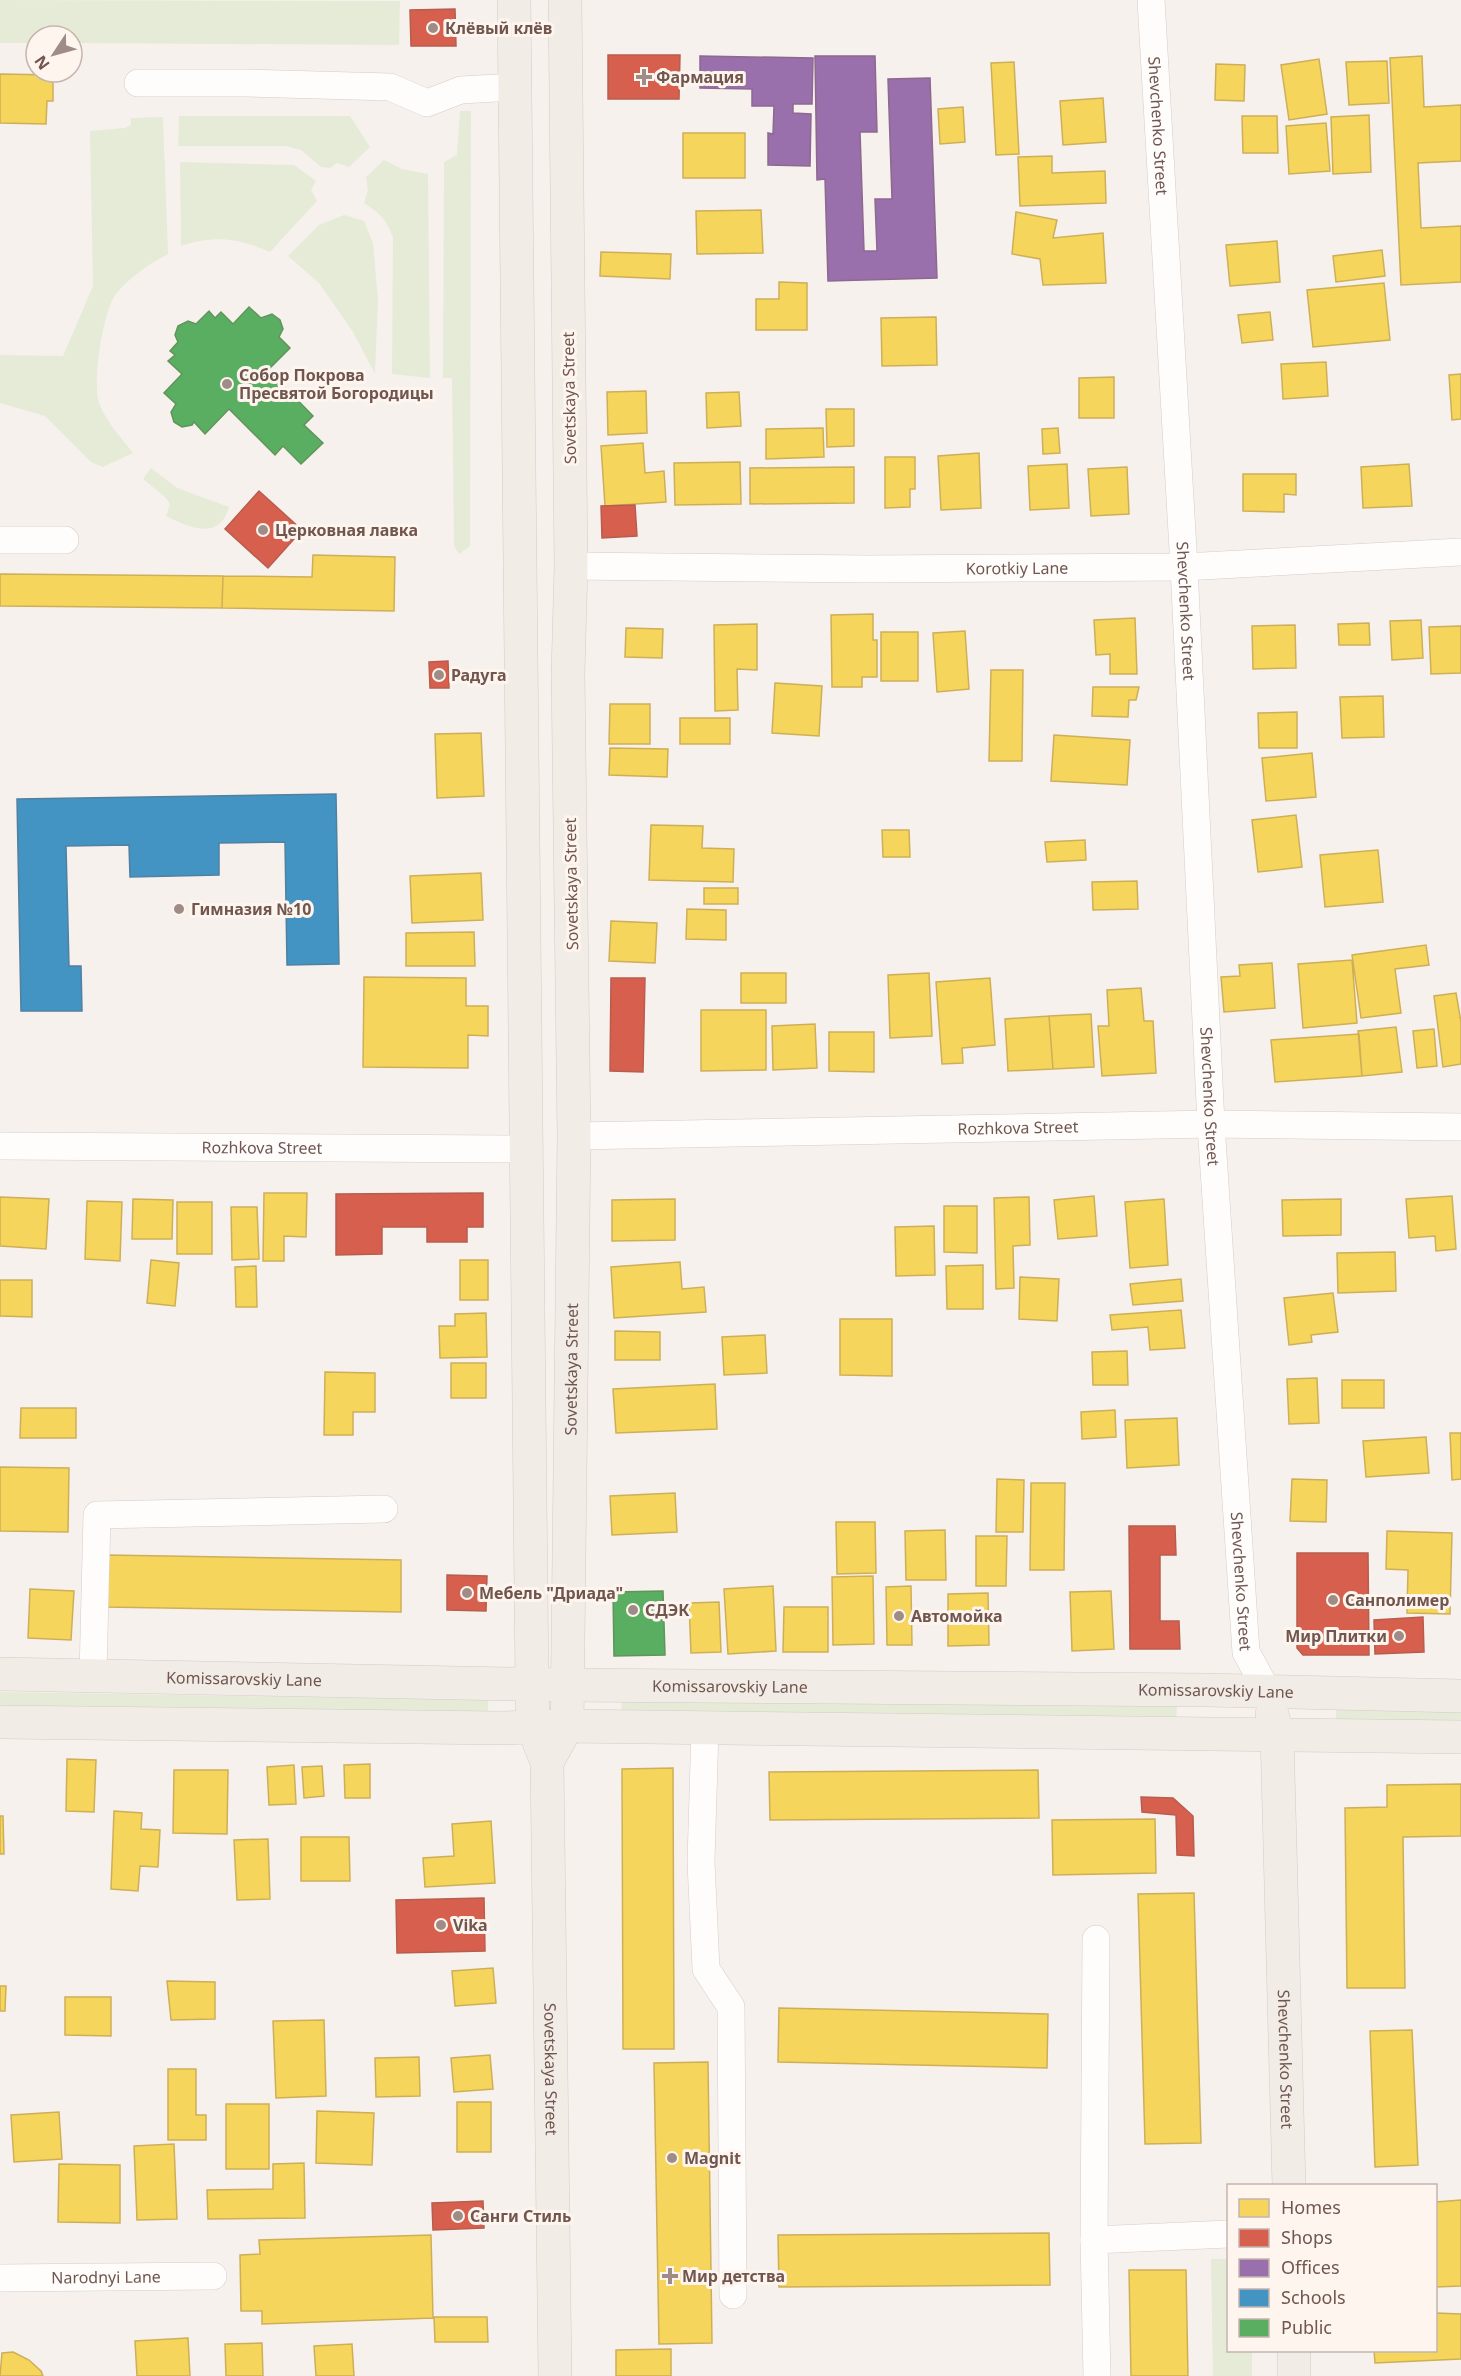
<svg xmlns="http://www.w3.org/2000/svg" width="1461" height="2376" viewBox="0 0 1461 2376" font-family="'Noto Sans',sans-serif">
<style>
.green{fill:#e6ebd8}
.homes{fill:#f6d55c;stroke:#ceaf58;stroke-width:1.5}
.shops{fill:#d6604d;stroke:#b85d4e;stroke-width:1.5}
.offices{fill:#9970ab;stroke:#8d688f;stroke-width:1.5}
.schools{fill:#4393c3;stroke:#5181a0;stroke-width:1.5}
.public{fill:#5aae61;stroke:#61945c;stroke-width:1.5}
.lines{fill:none;stroke-linecap:round;stroke-linejoin:round}
.minor-casing{stroke:#d4cdc9;stroke-width:28}
.major-casing{stroke:#d4cbc7;stroke-width:34}
.minor{stroke:#fefdfc;stroke-width:27}
.major{stroke:#f1ece6;stroke-width:33}
.poi-dot{fill:#a08c86;stroke:#fdf5ee;stroke-width:2}
.labels{text-anchor:middle;dominant-baseline:central;stroke-width:6;stroke-linejoin:round;paint-order:stroke}
.poi-label{font-size:16px;font-weight:bold;fill:#71564f;stroke:#fdf5ee;text-anchor:start}
.street-label{font-size:16px;fill:#71564f;stroke:#fdf5ee}
</style>
<rect width="100%" height="100%" fill="#f6f1ec"/>
<!-- green -->
<path class="green" d="M0,0L400,1L399,45L72,43V36H36V43H0Z
M460,111H471L470,546L459,554L454,546L452,378H443L444,162L457,155Z
M179,116H350L370,147L349,167L337,163L330,168L321,167L301,150L286,146H178Z
M163,117L168,254C149,264 130,277 116,294C103,310 92,383 99,403C106,422 121,437 133,453L103,467L91,462L45,416L0,403V355L63,356L93,286L90,131L125,128L131,125V118Z
M384,160L402,169L428,174L430,378L392,374L393,238C388,221 379,212 364,203L368,190L366,177Z
M180,162L294,165L316,181L311,190L317,201L270,252C238,238 214,235 181,246Z
M344,215L364,221L373,243L378,300L375,374L353,332L319,283L288,256L319,225Z
M151,468L177,488L229,507C219,542 188,527 166,516L170,504L165,497L143,479Z
M0,1692L488,1700V1714L0,1707Z
M622,1700L1177,1705L1176,1720L621,1715Z
M1336,1709L1461,1712V1723L1336,1721Z
M1211,2259H1228V2350L1252,2351V2376H1213Z"/>
<!-- homes -->
<path class="homes" d="M1422,56L1424,107L1461,105V161L1418,163L1421,228L1461,226V282L1401,285L1390,58Z
M1319,59L1327,114L1289,120L1281,65Z
M1387,61L1389,103L1349,105L1346,62Z
M1014,62L1019,154L996,155L991,63Z
M1216,64L1245,65L1244,101L1215,100Z
M0,74L53,75V101H47L46,124L0,123Z
M1103,98L1106,142L1063,145L1060,101Z
M963,107L965,142L940,144L938,109Z
M1369,115L1371,172L1333,174L1331,117Z
M1242,116H1277L1278,153H1243Z
M1326,123L1330,171L1289,174L1286,126Z
M683,133H745V178H683Z
M1052,156V173L1105,171L1106,203L1020,206L1018,157Z
M761,210L763,253L697,254L696,211Z
M1016,212L1057,220L1053,238L1103,233L1106,283L1043,285L1040,259L1012,254Z
M1277,241L1280,282L1230,286L1226,245Z
M1382,250L1385,276L1336,282L1333,256Z
M601,252L671,254L670,279L600,276Z
M779,282L807,283V330H756V299H779Z
M1384,283L1390,340L1313,347L1307,290Z
M1270,312L1273,340L1242,343L1238,315Z
M936,317L937,365L882,366L881,318Z
M1326,362L1328,396L1283,399L1281,364Z
M1461,374V419L1452,420L1449,375Z
M1114,377V418H1079V378Z
M646,391L647,433L608,435L607,392Z
M739,392L741,426L707,428L706,393Z
M826,409H854V446L827,447Z
M823,428L824,457L766,459V429Z
M1058,428L1060,453L1043,454L1042,429Z
M643,443L645,473L664,471L666,502L605,506L601,446Z
M979,453L981,508L941,510L938,456Z
M885,457H915V489H910V507L885,508Z
M740,462L741,504L675,505L674,463Z
M1067,464L1069,508L1030,510L1028,466Z
M1409,464L1412,506L1363,508L1361,467Z
M854,467V503L750,504V468Z
M1127,467L1129,514L1091,516L1088,469Z
M1243,474H1296V495L1284,494V512L1243,511Z
M313,555L395,557L394,611L222,608L223,576L312,577Z
M0,574L223,576L222,608L0,606Z
M873,614V640H877V677H862V687H832L831,615Z
M1135,618L1137,674H1110V654L1096,655L1094,620Z
M1421,620L1423,658L1392,660L1390,621Z
M1369,623L1370,645H1339L1338,624Z
M757,624V670L737,669L738,710L715,711L714,625Z
M1295,625L1296,668L1253,669L1252,626Z
M1461,626V673L1431,674L1429,627Z
M626,628L663,629L662,658L625,657Z
M965,631L969,689L937,692L933,633Z
M881,632H918V681H881Z
M991,670H1023L1022,761H989Z
M775,683L822,686L819,736L772,733Z
M1093,687H1139L1136,700H1129L1128,717L1092,716Z
M1383,696L1384,737L1342,738L1340,697Z
M610,704H650V744H609Z
M1297,712V748H1259L1258,713Z
M680,718H730V744H680Z
M481,733L484,796L437,798L435,734Z
M1054,735L1130,740L1127,785L1051,781Z
M610,748L668,749L667,777L609,775Z
M1312,753L1316,797L1266,801L1262,758Z
M1296,815L1302,867L1258,872L1252,820Z
M651,825L703,826L702,848L734,849L733,882L649,880Z
M882,830H909L910,857H883Z
M1085,840L1086,860L1047,862L1045,842Z
M1378,850L1383,902L1325,907L1320,855Z
M481,873L483,920L412,923L410,876Z
M1137,881L1138,909L1093,910L1092,882Z
M704,888H738V904H704Z
M687,909L726,910V940L686,939Z
M611,921L657,923L655,963L609,961Z
M474,932L475,966H406V933Z
M1426,945L1429,965L1395,969L1401,1013L1361,1018L1352,955Z
M1352,960L1357,1023L1303,1028L1298,964Z
M1272,963L1275,1008L1224,1012L1221,977L1240,976L1239,965Z
M741,973H786V1003H741Z
M929,973L932,1036L890,1038L888,975Z
M364,977L466,978V1006H488V1036L468,1035V1068L363,1067Z
M990,978L995,1045L962,1048L963,1063L942,1064L936,982Z
M1141,988L1144,1021H1153L1156,1073L1102,1076L1098,1026H1109L1107,990Z
M1456,993L1461,1022V1064L1443,1067L1434,996Z
M701,1010H766V1070L701,1071Z
M1091,1014L1094,1067L1053,1069L1049,1016Z
M1049,1016L1053,1069L1008,1071L1005,1019Z
M815,1024L817,1068L773,1070L772,1026Z
M1396,1027L1402,1072L1362,1076L1358,1031Z
M1434,1029L1437,1066L1417,1068L1413,1031Z
M829,1032H874V1072L829,1071Z
M1359,1034L1362,1076L1275,1082L1271,1040Z
M264,1193H307L306,1237L284,1236V1261H263Z
M1094,1196L1097,1236L1058,1239L1054,1200Z
M1452,1196L1456,1249L1436,1251L1435,1236L1409,1238L1406,1199Z
M0,1197L49,1199L46,1249L0,1246Z
M1029,1197L1030,1245L1013,1246L1014,1288L996,1289L994,1198Z
M133,1199L173,1200L172,1239H132Z
M675,1199V1240L612,1241V1200Z
M1164,1199L1168,1265L1130,1268L1125,1202Z
M1341,1199V1235L1283,1236L1282,1200Z
M87,1201L122,1202L120,1261L85,1259Z
M177,1202H212V1254H177Z
M944,1206H977V1253L944,1252Z
M231,1207H257L259,1259L232,1260Z
M934,1226L935,1275L896,1276L895,1227Z
M1395,1252L1396,1291L1338,1293L1337,1253Z
M151,1260L179,1263L175,1306L147,1303Z
M460,1260H488V1300H460Z
M680,1262L682,1289L704,1287L706,1312L614,1318L611,1267Z
M983,1265V1309H947L946,1266Z
M256,1266L257,1307H236L235,1267Z
M1020,1277L1059,1279L1057,1321L1019,1319Z
M1181,1279L1183,1301L1133,1305L1130,1284Z
M0,1280H32V1317L0,1316Z
M1333,1293L1338,1332L1311,1335L1312,1342L1289,1345L1284,1298Z
M1181,1310L1185,1348L1150,1350L1148,1327L1112,1330L1110,1315Z
M486,1313L487,1357L440,1358L439,1326H455V1314Z
M840,1319H892V1376L840,1375Z
M615,1331L660,1332V1360H615Z
M765,1335L767,1373L724,1375L722,1337Z
M1127,1351L1128,1385H1093L1092,1352Z
M451,1363H486V1398H451Z
M325,1372L375,1373V1412H353V1435H324Z
M1317,1378L1319,1423L1289,1424L1287,1379Z
M1342,1380H1384V1408H1342Z
M715,1384L717,1429L616,1433L613,1389Z
M21,1408H76V1438H20Z
M1115,1410L1116,1437L1082,1439L1081,1412Z
M1177,1418L1179,1465L1127,1468L1125,1420Z
M1450,1433H1461V1479L1452,1480Z
M1426,1437L1429,1473L1366,1477L1363,1441Z
M0,1467L69,1468L68,1532L0,1531Z
M997,1479L1024,1480L1023,1532H996Z
M1292,1479L1327,1480L1326,1522L1290,1521Z
M1031,1483H1065L1064,1570H1030Z
M675,1493L677,1532L612,1535L610,1496Z
M836,1522H875L876,1573L837,1574Z
M945,1530L946,1580H906L905,1531Z
M1387,1531L1452,1533L1450,1614L1407,1613L1408,1570L1386,1569Z
M976,1536H1007L1006,1586H976Z
M106,1555L401,1560V1612L105,1607Z
M873,1576L874,1644L833,1645L832,1577Z
M773,1586L776,1651L728,1654L724,1589Z
M911,1586L912,1645H887L886,1587Z
M30,1589L74,1591L71,1640L28,1638Z
M1111,1591L1114,1649L1072,1651L1070,1592Z
M988,1593L989,1645L948,1646V1594Z
M719,1602L721,1652L691,1653L689,1603Z
M784,1607H828V1652H783Z
M67,1759L96,1760L94,1812L66,1811Z
M370,1764V1798H345L344,1765Z
M294,1765L296,1804L269,1805L267,1767Z
M322,1766L324,1796L304,1798L302,1767Z
M673,1768L674,2049H623L622,1769Z
M174,1770H228L227,1834L173,1833Z
M1038,1770L1039,1818L770,1820L769,1772Z
M1461,1784V1836L1403,1837L1405,1988H1347L1345,1808L1387,1807V1785Z
M114,1811L142,1813L141,1829L160,1830L158,1867L140,1866L138,1891L111,1889Z
M0,1816H3L4,1854H0Z
M1155,1819L1156,1873L1053,1875L1052,1820Z
M491,1821L495,1883L425,1887L423,1858L454,1856L452,1824Z
M301,1837H349L350,1881H301Z
M268,1839L270,1899L237,1900L234,1840Z
M1194,1893L1201,2143L1145,2144L1138,1894Z
M493,1968L496,2003L455,2006L452,1971Z
M167,1981L215,1982V2019L171,2020Z
M0,1986H6L5,2011H0Z
M65,1997H111V2036L65,2035Z
M779,2008L1048,2014L1047,2068L778,2062Z
M324,2020L326,2096L276,2098L273,2021Z
M1412,2030L1418,2165L1375,2167L1370,2031Z
M490,2055L493,2089L454,2092L451,2058Z
M419,2057L420,2096L376,2097L375,2058Z
M708,2062L712,2343L659,2344L654,2063Z
M168,2069H196V2115H206V2140H168Z
M457,2102H491V2152H457Z
M226,2104H269V2169H226Z
M317,2111L374,2113L372,2165L316,2163Z
M59,2112L62,2159L14,2162L11,2115Z
M174,2144L177,2219L137,2220L134,2146Z
M304,2163L305,2218L208,2219L207,2190L273,2189V2164Z
M59,2164L120,2165V2223L58,2222Z
M1461,2200V2286L1436,2287V2202Z
M1049,2233L1050,2285L779,2287L778,2235Z
M431,2235L433,2318L262,2324V2311H241L240,2255L260,2254L259,2240Z
M1129,2270H1186L1188,2376H1131Z
M1436,2313L1461,2314V2359L1375,2363L1374,2350H1436Z
M434,2317H487L488,2342H435Z
M188,2338L190,2376H137L135,2341Z
M262,2343L263,2376H226L225,2344Z
M352,2344L354,2376H316L314,2346Z
M671,2349V2376H616V2350Z
M13,2352L29,2360L41,2371L43,2376H0L2,2353Z"/>
<!-- shops -->
<path class="shops" d="M455,9L456,46H411L410,10Z
M608,55H680L679,99H608Z
M259,491L302,530L268,568L225,529Z
M635,505L637,536L602,538L601,506Z
M448,661L449,688H430L429,662Z
M611,978H645L643,1072L610,1071Z
M483,1193V1227H467V1242H427V1227H382V1254L336,1255V1194Z
M1129,1526H1175L1176,1555H1160V1621H1179L1180,1649H1130Z
M1297,1553H1368L1369,1655H1303L1297,1648Z
M447,1575L487,1576L486,1611L447,1610Z
M1423,1617L1424,1652L1375,1654L1374,1620Z
M1141,1797L1173,1798L1193,1816L1194,1856L1177,1855L1176,1815L1142,1812Z
M484,1898L485,1951L397,1953L396,1900Z
M483,2201L484,2228L433,2230L432,2203Z"/>
<!-- offices -->
<path class="offices" d="M700,56L813,58L812,104H793V113L811,114L810,166L768,165V133L773,134L774,106H752V89L700,88Z
M815,56H875L877,132H860L864,251H877L875,199H892L888,79L930,78L937,278L828,281L825,179L817,180Z"/>
<!-- schools -->
<path class="schools" d="M336,794L339,964L287,965L285,842L219,843V875L130,877L129,845L66,846L69,966H81L82,1011H21L17,799Z"/>
<!-- public -->
<path class="public" d="M249,307L261,318L272,314L280,320L283,329L279,337L290,348L268,370L313,416L304,425L323,443L301,464L283,446L275,455L229,409L205,434L194,422L192,425L182,427L174,422L171,412L176,404L164,393L182,374L168,361L175,355L170,351L178,342L175,335L178,326L188,321L196,324L209,311L215,318L221,312L233,324Z
M663,1591L665,1655L614,1656L613,1592Z"/>
<g class="lines">
<defs>
<g id="minor">
<path id="s1" d="M1151,0L1184,567L1211,1124L1246,1652L1267,1691"/>
<path d="M138,83H246L390,87L427,103L461,90L515,87"/>
<path d="M0,540H65"/>
<path id="s2" d="M571,566L868,569L1184,567L1461,552"/>
<path id="s3" d="M574,1136L1211,1124L1461,1127"/>
<path id="s4" d="M0,1146L526,1149"/>
<path d="M93,1675L97,1515L384,1509"/>
<path d="M705,1728L701,1862L706,1969L731,2007L733,2295"/>
<path d="M1094,2240L1096,1939"/>
<path id="s5" d="M0,2278L213,2276"/>
<path d="M1097,2376L1094,2240L1228,2234"/>
</g>
<g id="major">
<path id="s6" d="M514,0L532,1684L533,1727L547,1762L555,2376"/>
<path id="s7" d="M0,1674L567,1685L1206,1690L1461,1696"/>
<path id="s8" d="M1272,1714L1277,1734L1289,2186"/>
<path d="M0,1722L498,1728L567,1726L1461,1737"/>
<path id="s9" d="M547,1762L567,1726L574,1136L568,673L571,566L565,0"/>
<path d="M1294,2350V2376"/>
</g>
</defs>
<!-- minor casing -->
<use href="#minor" class="minor-casing"/>
<!-- major casing -->
<use href="#major" class="major-casing"/>
<!-- minor -->
<use href="#minor" class="minor"/>
<!-- major -->
<use href="#major" class="major"/>
</g>
<!-- markers -->
<g class="poi-dot">
<circle cx="433" cy="28" r="6"/>
<path d="M641 68h6v6h6v6h-6v6h-6v-6h-6v-6h6z"/>
<circle cx="227" cy="384" r="6"/>
<circle cx="263" cy="530" r="6"/>
<circle cx="439" cy="675" r="6"/>
<circle cx="179" cy="909" r="6"/>
<circle cx="467" cy="1593" r="6"/>
<circle cx="1333" cy="1600" r="6"/>
<circle cx="633" cy="1610" r="6"/>
<circle cx="899" cy="1616" r="6"/>
<circle cx="1399" cy="1636" r="6"/>
<circle cx="441" cy="1925" r="6"/>
<circle cx="672" cy="2158" r="6"/>
<circle cx="458" cy="2216" r="6"/>
<path d="M667 2267h6v6h6v6h-6v6h-6v-6h-6v-6h6z"/>
</g>
<g class="labels">
<!-- poi labels -->
<g class="poi-label">
<text x="445" y="28">Клёвый клёв</text>
<text x="656" y="77">Фармация</text>
<text x="239" y="375">Собор Покрова<tspan x="239" dy="18">Пресвятой Богородицы</tspan></text>
<text x="275" y="530">Церковная лавка</text>
<text x="451" y="675">Радуга</text>
<text x="191" y="909">Гимназия №10</text>
<text x="479" y="1593">Мебель "Дриада"</text>
<text x="1345" y="1600">Санполимер</text>
<text x="645" y="1610">СДЭК</text>
<text x="911" y="1616">Автомойка</text>
<text x="1387" y="1636" text-anchor="end">Мир Плитки</text>
<text x="453" y="1925">Vika</text>
<text x="684" y="2158">Magnit</text>
<text x="470" y="2216">Санги Стиль</text>
<text x="682" y="2276">Мир детства</text>
</g>
<!-- street labels -->
<g class="street-label">
<text stroke="none"><textPath href="#s1" startOffset="126">Shevchenko Street</textPath></text>
<text transform="translate(569 398) rotate(-91)">Sovetskaya Street</text>
<text stroke="none"><textPath href="#s2" startOffset="446">Korotkiy Lane</textPath></text>
<text stroke="none"><textPath href="#s1" startOffset="612">Shevchenko Street</textPath></text>
<text transform="translate(571 884) rotate(-91)">Sovetskaya Street</text>
<text stroke="none"><textPath href="#s1" startOffset="1098">Shevchenko Street</textPath></text>
<text stroke="none"><textPath href="#s3" startOffset="444">Rozhkova Street</textPath></text>
<text stroke="none"><textPath href="#s4" startOffset="262">Rozhkova Street</textPath></text>
<text stroke="none"><textPath href="#s9" startOffset="398">Sovetskaya Street</textPath></text>
<text stroke="none"><textPath href="#s1" startOffset="1584">Shevchenko Street</textPath></text>
<text stroke="none"><textPath href="#s7" startOffset="244">Komissarovskiy Lane</textPath></text>
<text stroke="none"><textPath href="#s7" startOffset="730">Komissarovskiy Lane</textPath></text>
<text stroke="none"><textPath href="#s7" startOffset="1216">Komissarovskiy Lane</textPath></text>
<text stroke="none"><textPath href="#s8" startOffset="346">Shevchenko Street</textPath></text>
<text stroke="none"><textPath href="#s6" startOffset="2072">Sovetskaya Street</textPath></text>
<text stroke="none"><textPath href="#s5" startOffset="106">Narodnyi Lane</textPath></text>
</g>
</g>
<!-- legend -->
<rect x="1227" y="2184" width="210" height="168" fill="#fdf5ee" stroke="#c5b5ae" stroke-width="1.5"/>
<rect x="1239" y="2199" width="30" height="18" fill="#f6d55c" stroke="#c5b5ae" stroke-width="1.5"/>
<text x="1281" y="2214" font-size="18" fill="#71564f">Homes</text>
<rect x="1239" y="2229" width="30" height="18" fill="#d6604d" stroke="#c5b5ae" stroke-width="1.5"/>
<text x="1281" y="2244" font-size="18" fill="#71564f">Shops</text>
<rect x="1239" y="2259" width="30" height="18" fill="#9970ab" stroke="#c5b5ae" stroke-width="1.5"/>
<text x="1281" y="2274" font-size="18" fill="#71564f">Offices</text>
<rect x="1239" y="2289" width="30" height="18" fill="#4393c3" stroke="#c5b5ae" stroke-width="1.5"/>
<text x="1281" y="2304" font-size="18" fill="#71564f">Schools</text>
<rect x="1239" y="2319" width="30" height="18" fill="#5aae61" stroke="#c5b5ae" stroke-width="1.5"/>
<text x="1281" y="2334" font-size="18" fill="#71564f">Public</text>
<!-- north arrow -->
<g transform="translate(54 54) rotate(234)"><circle r="28" fill="#fdf5ee" stroke="#c5b5ae" stroke-width="1.5"/>
<path d="M0-4.5L10 22L0 15L-10 22Z" fill="#a08c86"/>
<text y="-9" font-size="16" font-weight="bold" text-anchor="middle" fill="#71564f">N</text>
</g>
</svg>
